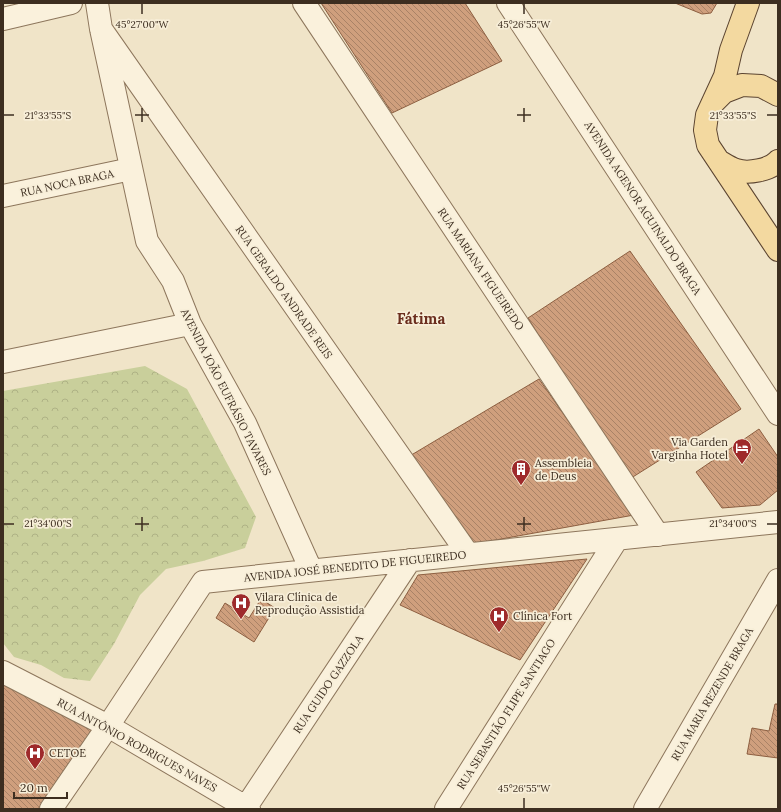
<svg xmlns="http://www.w3.org/2000/svg" width="781" height="812" viewBox="0 0 781 812" font-family="Lora,serif">
<style>
.forest{fill:url(#forest-crowns)}
.building{fill:url(#building-back-hatch);stroke:#8d5f41}
.lines{fill:none;stroke-linecap:round;stroke-linejoin:round}
.minor-casing{stroke:#8d765c;stroke-width:24}
.major-casing{stroke:#5b4430;stroke-width:24}
.minor{stroke:#faf1dc;stroke-width:22}
.major{stroke:#f3d9a0;stroke-width:22}
.ticks{fill:none;stroke:#3d2e20;stroke-width:1.5}
.labels{text-anchor:middle;dominant-baseline:central;stroke-width:3.5;stroke-linejoin:round;paint-order:stroke}
.street-label{font-size:11px;fill:#3d2e20;stroke:#f7eed8}
.poi-label{font-size:11px;fill:#3d2e20;stroke:#f7eed8;text-anchor:start}
.district-label{font-size:15px;font-weight:bold;fill:#6b2e1e;stroke:#f7eed8}
.ticks-label{font-size:10px;text-anchor:middle;fill:#3d2e20;stroke:#f7eed8;stroke-width:3.5;stroke-linejoin:round;paint-order:stroke}
</style>
<defs>
<pattern id="forest-crowns" width="20" height="18" patternUnits="userSpaceOnUse"><rect width="20" height="18" fill="#c9cf9b"/><path d="M2 6a3 3 0 1 1 6 0M12 15a3 3 0 1 1 6 0" fill="none" stroke="#aeb285"/></pattern>
<pattern id="building-back-hatch" width="6" height="6" patternUnits="userSpaceOnUse"><rect width="6" height="6" fill="#cf9f7d"/><path d="M-1 5l2 2M0 0l6 6M5-1l2 2" fill="none" stroke="#a98266"/></pattern>
</defs>
<rect width="100%" height="100%" fill="#f0e4c8"/>
<!-- forest -->
<path class="forest" d="M145,366L187,389L256,517L245,548L203,561L166,569L140,595L114,644L90,681L64,678L41,665L14,657L3,643V391Z"/>
<!-- building -->
<path class="building" d="M321,3H465L502,61L392,113Z
M675,3H717L711,13L702,14Z
M630,251L741,409L628,480L528,318Z
M539,379L634,515L468,545L408,457Z
M759,429L778,457V490L760,505L722,508L696,472Z
M587,559L520,660L400,605L418,575Z
M261,599L275,608L254,642L216,618L225,603L249,618Z
M3,684L95,731L38,809H3Z
M775,704H778V758L747,754L752,728L769,731Z"/>
<g class="lines">
<defs>
<path id="minor" d="M97,3L101,29L147,241L173,281L190,324L245,423L311,570
M304,3L658,535
M508,3L778,414
M3,19L71,3
M101,29L468,554
M3,196L131,169
M3,362L190,324
M3,672L108,726L249,809
M246,807L410,560
M51,809L108,726L203,582L778,522
M446,809L617,539
M645,809L778,580"/>
<path id="major" d="M748,3L731,50L725,76L707,115L705,130L708,145L778,250
M713,103L724,92L742,85L761,86L778,95
M719,161C724,164 730,168 736,170C748,174 770,170 778,161"/>
</defs>
<!-- minor casing -->
<use href="#minor" class="minor-casing"/>
<!-- major casing -->
<use href="#major" class="major-casing"/>
<!-- minor -->
<use href="#minor" class="minor"/>
<!-- major -->
<use href="#major" class="major"/>
</g>
<!-- ticks -->
<path class="ticks" d="M142,4V14M524,4V14M142,108V122M524,108V122M4,115H14M135,115H149M517,115H531M767,115H777M142,517V531M524,517V531M4,524H14M135,524H149M517,524H531M767,524H777M524,798V808"/>
<!-- icons -->
<defs>
<symbol id="hotel-pin" viewBox="-11 -11 22 30"><path d="M0 17L-7.5 6A9.5 9.5 0 1 1 7.5 6Z" fill="#9e2a2b" stroke="#f7eed8"/><path d="M-6-4.5h1.5V1H6V5H4.5V3h-9V5H-6ZM-4 0a1.8 1.8 0 1 1 3.6 0ZM.5 0V-2.5h3Q6-2.5 6 0Z" fill="#fff"/></symbol>
<symbol id="building-pin" viewBox="-11 -11 22 30"><path d="M0 17L-7.5 6A9.5 9.5 0 1 1 7.5 6Z" fill="#9e2a2b" stroke="#f7eed8"/><path d="M-4-6H4V6H1V3H-1V6H-4ZM-2.5-4.3h1.7v1.8h-1.7ZM.8-4.3h1.7v1.8H.8ZM-2.5-1h1.7V.8h-1.7ZM.8-1h1.7V.8H.8Z" fill="#fff"/></symbol>
<symbol id="hospital-pin" viewBox="-11 -11 22 30"><path d="M0 17L-7.5 6A9.5 9.5 0 1 1 7.5 6Z" fill="#9e2a2b" stroke="#f7eed8"/><path d="M-5-5h3v3.5h4V-5h3V5h-3V1.5h-4V5h-3Z" fill="#fff"/></symbol>
</defs>
<g fill-rule="evenodd">
<use href="#hotel-pin" x="731" y="437" width="22" height="30"/>
<use href="#building-pin" x="510" y="458" width="22" height="30"/>
<use href="#hospital-pin" x="230" y="592" width="22" height="30"/>
<use href="#hospital-pin" x="488" y="605" width="22" height="30"/>
<use href="#hospital-pin" x="24" y="742" width="22" height="30"/>
</g>
<g class="labels">
<!-- street labels -->
<g class="street-label">
<text transform="translate(67 183) rotate(-12)">RUA NOCA BRAGA</text>
<text transform="translate(643 208) rotate(57)">AVENIDA AGENOR AGUINALDO BRAGA</text>
<text transform="translate(481 269) rotate(56)">RUA MARIANA FIGUEIREDO</text>
<text transform="translate(284 292) rotate(55)">RUA GERALDO ANDRADE REIS</text>
<text transform="translate(226 392) rotate(63)">AVENIDA JOÃO EUFRÁSIO TAVARES</text>
<text transform="translate(355 566) rotate(-6)">AVENIDA JOSÉ BENEDITO DE FIGUEIREDO</text>
<text transform="translate(328 684) rotate(-56)">RUA GUIDO GAZZOLA</text>
<text transform="translate(712 694) rotate(-60)">RUA MARIA REZENDE BRAGA</text>
<text transform="translate(506 714) rotate(-58)">RUA SEBASTIÃO FLIPE SANTIAGO</text>
<text transform="translate(137 745) rotate(29)">RUA ANTÔNIO RODRIGUES NAVES</text>
</g>
<!-- poi labels -->
<g class="poi-label">
<text x="728" y="442" text-anchor="end">Via Garden<tspan x="728" dy="13">Varginha Hotel</tspan></text>
<text x="535" y="463">Assembleia<tspan x="535" dy="13">de Deus</tspan></text>
<text x="255" y="597">Vilara Clínica de<tspan x="255" dy="13">Reprodução Assistida</tspan></text>
<text x="513" y="616">Clínica Fort</text>
<text x="49" y="753">CETOE</text>
</g>
<!-- district labels -->
<g class="district-label">
<text x="421" y="318">Fátima</text>
</g>
</g>
<g class="ticks-label">
<text x="142" y="28">45°27'00"W</text>
<text x="524" y="28">45°26'55"W</text>
<text x="48" y="119">21°33'55"S</text>
<text x="733" y="119">21°33'55"S</text>
<text x="48" y="527">21°34'00"S</text>
<text x="733" y="527">21°34'00"S</text>
<text x="524" y="792">45°26'55"W</text>
</g>
<!-- border -->
<rect width="781" height="812" fill="none" stroke="#3d2e20" stroke-width="8"/>
<!-- scale -->
<path d="M14 792v6h53v-6" fill="none" stroke="#3d2e20" stroke-width="2"/>
<text x="20" y="792" font-size="12" fill="#3d2e20" stroke="#f7eed8" stroke-width="3" paint-order="stroke">20 m</text>
</svg>
